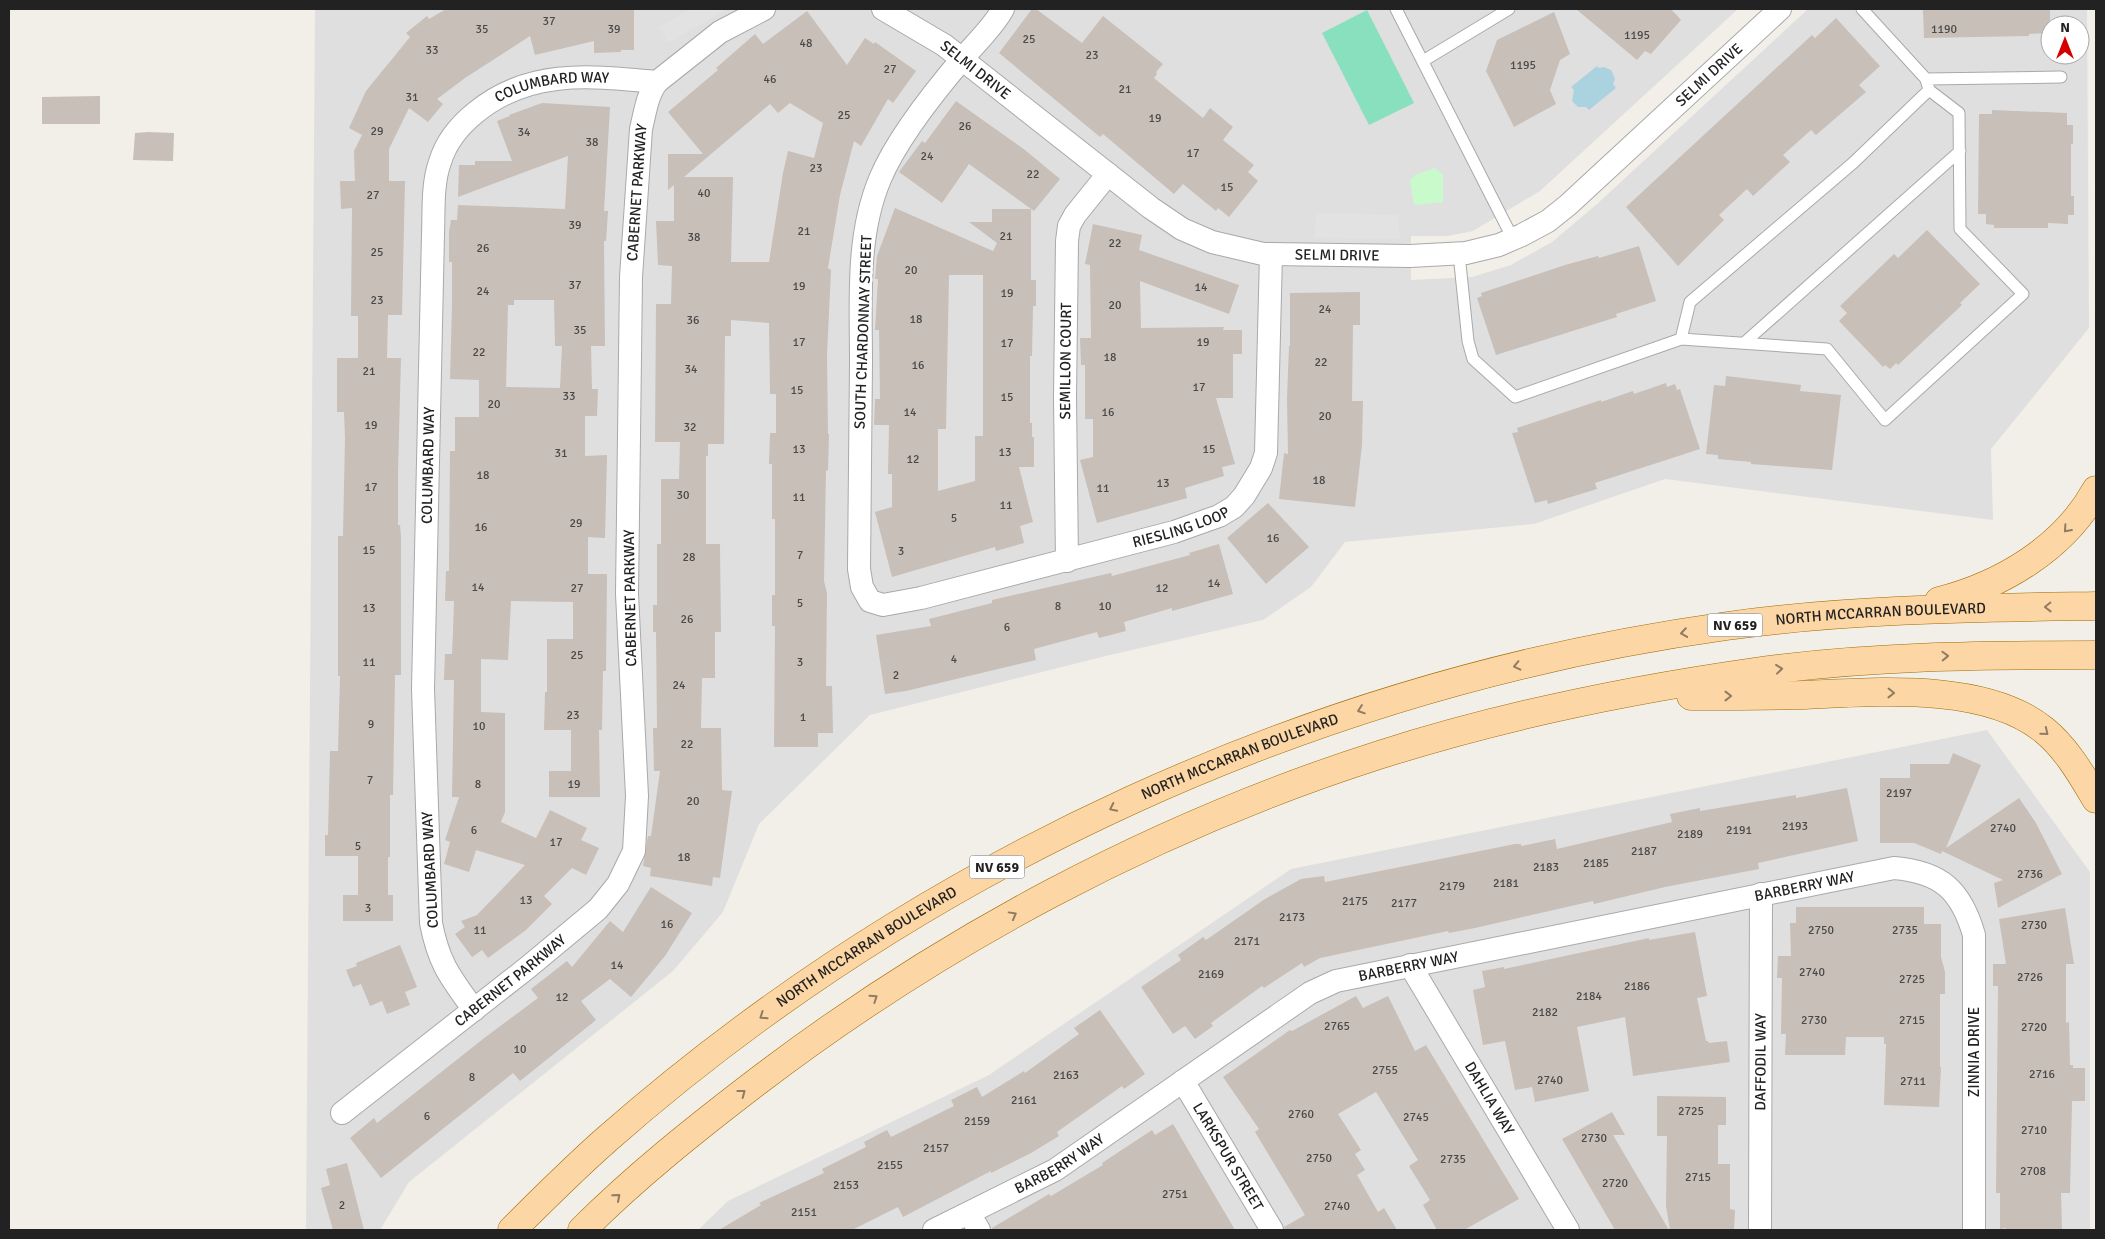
<svg xmlns="http://www.w3.org/2000/svg" width="2105" height="1239" viewBox="0 0 2105 1239" font-family="Signika,sans-serif">
<style>
.residential{fill:#e0dfdf;fill-rule:evenodd}
.park{fill:#c8facc}
.pitch{fill:#88e0be}
.parking{fill:#e2e2e2}
.water{fill:#aad3df}
.building{fill:#c7bfb8;fill-rule:evenodd}
.lines{fill:none;stroke-linecap:round;stroke-linejoin:round}
.service-casing{stroke:#a9a9a9;stroke-width:13}
.minor-casing{stroke:#a9a9a9;stroke-width:24}
.primary-casing{stroke:#a06b00;stroke-width:29}
.service{stroke:#fff;stroke-width:11}
.minor{stroke:#fff;stroke-width:22}
.primary{stroke:#fcd6a4;stroke-width:28}
.oneway{stroke:#8f7c63}
.labels{text-anchor:middle;dominant-baseline:central;stroke-width:5;stroke-linejoin:round;paint-order:stroke}
.number-label{font-size:12px;fill:#4b4948}
.shield{fill:#fff;stroke:#646464;stroke-width:1}
.shield-label{font-size:14px;font-weight:bold;fill:#222}
.street-label{font-size:15px;fill:#222;stroke:#fff}
</style>
<rect width="100%" height="100%" fill="#f2efe9"/>
<!-- residential -->
<path class="residential" d="M315,9H1738L1540,191L1473,231L1448,236H1411V280L1472,277L1511,265L1552,242L1597,204L1808,9H2087L2089,328L1991,449L1993,520L1665,479L1534,524L1345,542L1311,587L1263,620L1110,655L870,715L759,824L723,912L673,971L409,1182L380,1230H306ZM2050,25H2080V55H2050Z
M1987,730L2090,872V1230H698L728,1201L989,1075L1291,869Z"/>
<!-- park -->
<path class="park" d="M1435,168L1443,175V202L1414,205L1410,181L1415,175Z"/>
<!-- pitch -->
<path class="pitch" d="M1367,10L1414,103L1369,125L1322,33Z"/>
<!-- parking -->
<path class="parking" d="M691,9H727L668,43L659,27Z
M1316,213L1398,215L1400,239L1315,238Z"/>
<!-- water -->
<path class="water" d="M1597,66L1599,68L1604,67L1611,70L1615,79L1613,84L1616,88L1589,110L1586,107H1578L1572,101L1574,90L1571,87Z"/>
<!-- building -->
<path class="building" d="M446,9H634V50H621V52L594,53V41L535,55L530,36L465,78L437,99L443,104L428,122L409,108L389,149V181H405L402,315H388L387,358H401L398,472V525H400L401,537V675H395L393,795H390V857H388V895H393V921H343V895H358V856H325V835H328L330,751H338L340,676H338V536H343L345,438L344,412H337V358H358V316H351L352,208L341,209L340,181H355L354,151L362,135L349,128L366,91L410,37L406,33L427,16L429,19Z
M1032,9H1036L1082,43L1103,16L1163,64L1156,72L1157,74L1154,78L1203,118L1210,108L1233,127L1223,140L1254,165L1248,172L1258,181L1229,217L1218,208L1216,211L1183,184L1174,194L1103,134L1100,137L999,53Z
M1576,9H1671L1681,20L1651,54L1645,51L1637,60Z
M1923,9H2050V33L2029,34V36L1924,38Z
M807,11L847,65L865,38L874,44L875,42L916,71L893,103L888,99L861,146L854,141L840,195L828,268L831,270L827,355L828,434H829L828,471L826,470L824,581L827,593L826,686H832L833,733H818V747H774L775,626H772V595H775V519H772V464H769L770,433H776V394H770L769,323L731,320V336H725L724,444H708V456H706V544H720L721,632H715V678H702L701,728H721L722,790L732,791L720,878L713,877L712,886L650,876L651,868L643,866L648,836H651L660,771H654L653,728H657L656,632H653V605H657V544H661V479H679L680,442H655L656,304H671L672,266L658,265L656,221H674V185L668,190V154H703L668,112L718,70L716,68L755,34L763,44ZM790,103L823,123L814,158L788,151L783,173L769,262H731L733,177H684L770,104L778,113Z
M1554,12L1570,54L1560,60L1550,90L1556,104L1514,127L1486,71L1497,40Z
M1836,18L1880,66L1859,85L1866,92L1816,135L1811,130L1783,155L1790,162L1753,196L1747,189L1719,215L1724,220L1678,266L1626,207L1812,35L1815,38Z
M100,96V124H42V97Z
M956,101L1025,150L1060,179L1034,211L969,164L942,203L899,172L922,141L925,143Z
M542,103L610,107L604,211H608L606,241H604L605,346H591L592,389H598L597,416H585V456L607,455L605,538L588,537V574H607L606,671H603L602,730H599L600,797H549V771H571V730H544L545,692H547V639H573V602L511,601L508,660L481,659V712L505,713V812L501,822L536,838L550,810L587,828L581,840L599,848L586,875L572,868L544,896L552,904L526,930L488,958L482,950L472,957L455,934L465,927L461,921L477,915L525,865L476,850L469,872L444,864L450,842L445,840L459,797H452L454,680H444L445,654H452L453,632L454,601H445L446,571H449L450,451H455V417H479V380L450,379L452,304V262H449V232L451,220H457L458,205L565,209L568,156L458,197L459,165H475V161H512L497,121L510,116L509,115ZM514,300H554L555,346H562L560,388L506,387L508,305H514Z
M1992,110L2067,113V125H2073V144H2071V196H2074V215H2068V224L2048,223V228H1994V225L1986,224V214H1978L1979,114H1992Z
M148,132L174,133L173,161L133,160L135,133Z
M895,208L993,251L997,243L969,222H992V209H1031V280H1036V306H1033L1032,356H1030V423H1032V437H1034V467H1019L1033,522L1020,526L1024,543L996,551L995,547L892,577L875,512L892,507V474H888L889,425H874L875,399H880L879,330H875L878,279H875L877,256ZM949,275H983V436H975V481L938,491V429H946Z
M1093,224L1142,235L1139,250L1239,285L1229,314L1140,281L1141,328L1224,327L1223,330H1242V354H1233V398H1216L1235,464L1222,467L1224,476L1185,488L1187,498L1097,523L1080,460L1093,457V419H1085V365H1081L1080,338H1091L1090,265L1085,264Z
M1927,230L1980,284L1960,303L1962,305L1898,365L1896,363L1890,369L1885,365L1883,367L1839,321L1847,313L1840,306L1894,254L1898,258Z
M1639,246L1656,301L1616,314L1617,317L1496,355L1477,298L1482,296L1481,293L1565,265L1598,256L1599,258Z
M1360,292V325H1353L1352,401H1363L1362,445L1355,507L1279,499L1284,453L1288,454L1287,399L1289,346H1290V293Z
M1726,376L1801,385L1800,391L1841,395L1832,470L1751,464V462L1718,459V455L1706,454L1714,385L1725,386Z
M1666,383L1667,387L1675,384L1677,390L1680,389L1700,449L1595,483L1597,489L1548,504L1547,500L1535,503L1512,433L1518,432L1517,428L1601,400V402L1633,391L1634,394Z
M1268,503L1309,547L1266,584L1227,538Z
M1219,544L1233,594L1172,611V608L1124,622L1126,631L1099,638L1097,632L1034,649L1036,660L906,691L885,694L876,635L931,626L929,619L992,603V600L1111,573L1112,576L1190,555L1189,553Z
M1953,753L1981,765L1946,848L2019,798L2036,823L2062,874L1998,908L1994,883L2003,880L1942,851L1941,854L1914,843H1880V778H1910V764H1949Z
M1847,788L1858,841L1758,863L1759,869L1665,887L1594,904L1593,901L1475,928L1449,933L1448,931L1320,958L1304,967L1302,963L1264,988L1262,986L1211,1023L1213,1026L1195,1039L1185,1026L1173,1034L1141,987L1181,960L1178,955L1203,937L1206,940L1265,899L1301,879L1324,876L1325,882L1515,844H1521V846L1555,839L1557,849L1672,822L1670,814L1700,808V811L1796,795V798Z
M651,887L692,913L665,956L631,997L610,979L581,1001L596,1020L520,1081L513,1073L381,1178L350,1138L374,1118L377,1123L483,1039L538,998L531,989L567,961L572,967L610,921L623,932Z
M1796,907H1924V924H1941V957L1945,972V994H1940V1067H1941L1939,1107L1884,1105L1886,1044H1884V1037H1846L1845,1055H1785L1786,1034H1781L1782,978H1777L1778,956H1791L1790,923H1796Z
M2065,908L2074,964H2066V1023L2069,1022L2070,1065H2073V1068H2085V1101H2072L2070,1193H2061L2062,1230H2006V1228L2000,1229V1193H1996L1998,986H1993V964H2006L1999,919Z
M1695,932L1707,996L1697,998L1706,1041H1708L1709,1043L1727,1041L1730,1062L1633,1076L1625,1017L1577,1027L1589,1091L1535,1102L1532,1087L1515,1090L1505,1041L1483,1045L1473,990L1485,987L1482,971L1504,967V969L1649,938V940Z
M400,945L417,987L405,992L410,1005L387,1014L382,1001L370,1006L361,984L353,987L346,970L357,966L356,963Z
M1356,996L1363,1008L1388,996L1415,1051L1426,1045L1519,1199L1464,1230H1437L1423,1205L1430,1200L1409,1166L1418,1160L1376,1092L1338,1114L1361,1150L1355,1154L1365,1170L1357,1175L1378,1212L1384,1208L1397,1230H1285L1284,1227L1305,1215L1255,1132L1259,1129L1223,1077L1290,1030L1292,1031Z
M1100,1010L1145,1074L1124,1089L1122,1086L1057,1132L1059,1136L1031,1153L991,1173V1171L903,1217L898,1207L852,1230H719L761,1205L759,1203L824,1173L822,1169L866,1147L864,1142L887,1130L891,1137L954,1106L951,1100L977,1087L982,1097L1024,1071L1025,1073L1079,1034L1074,1028Z
M1657,1096L1726,1097V1125H1718V1164H1730V1209L1735,1210L1734,1230H1670L1666,1206L1667,1136H1657Z
M1612,1112L1625,1135H1613L1669,1230H1615L1562,1139Z
M1173,1124L1235,1230H992V1228L1049,1194L1051,1196L1103,1165L1102,1163L1152,1130L1155,1135Z
M347,1163L364,1230H333L321,1188L330,1185L326,1169Z"/>
<g class="lines">
<defs>
<path id="service" d="M1396,9L1513,239
M1423,61L1509,9
M1926,79L2061,77
M1459,254L1468,341L1473,359L1515,397L1681,339L1690,302L1853,163L1929,90L1926,79L1862,9
M1681,339L1827,349L1885,420L2023,294L1960,229L1959,113L1929,90
M1744,343L1960,151"/>
<g id="minor">
<path id="s1" d="M883,9L944,45L1151,208L1182,229L1212,242L1263,254L1410,256L1466,253L1499,245L1522,235L1548,221L1568,205L1780,9"/>
<path id="s2" d="M1003,9C993,27 977,42 963,58C934,92 897,138 880,179C856,236 861,301 861,362C860,431 860,500 859,569L862,587L870,601L883,605L921,598L1174,532L1219,516L1234,507L1244,496L1261,468L1266,453L1271,254"/>
<path id="s3" d="M1067,561L1065,397L1067,241L1069,226L1075,215L1108,174"/>
<path id="s4" d="M1410,965L1568,1230"/>
<path id="s5" d="M474,1010C450,977 439,964 431,923L423,689L433,234C434,211 432,184 440,162C446,142 459,126 475,113C529,68 592,76 657,82"/>
<path id="s6" d="M1183,1081L1272,1230"/>
<path id="s7" d="M342,1113L527,968L598,909L618,884L634,851L637,796L627,594L631,277L641,129C645,113 647,95 657,82L720,32L764,9"/>
<path d="M969,1213L979,1230"/>
<path id="s8" d="M934,1230L1055,1170L1310,993L1336,981L1894,868C1941,872 1961,890 1974,935V1230"/>
<path id="s9" d="M1760,1230L1761,894"/>
</g>
<g id="primary">
<path d="M1939,601C2002,585 2064,548 2096,490"/>
<path d="M1691,696C1729,696 1767,696 1805,695C1877,692 1985,682 2044,730C2067,749 2081,774 2096,799"/>
<path id="s10" d="M512,1230C543,1199 574,1168 607,1139C920,864 1315,683 1727,626C1850,609 1973,608 2096,606"/>
<path d="M582,1230C635,1177 694,1130 754,1084C941,941 1154,827 1379,755C1501,716 1628,690 1754,672C1868,656 1982,655 2096,655"/>
</g>
</defs>
<!-- service casing -->
<use href="#service" class="service-casing"/>
<!-- minor casing -->
<use href="#minor" class="minor-casing"/>
<!-- primary casing -->
<use href="#primary" class="primary-casing"/>
<!-- service -->
<use href="#service" class="service"/>
<!-- minor -->
<use href="#minor" class="minor"/>
<!-- primary -->
<use href="#primary" class="primary"/>
</g>
<!-- one-way arrows -->
<defs><path id="oneway-chevron" d="M-2-3.5L2.5 0L-2 3.5" fill="none" stroke-width="1.6" stroke-linecap="round" stroke-linejoin="round" transform="scale(1.25)"/></defs>
<g class="oneway">
<use href="#oneway-chevron" transform="translate(2067 529) rotate(132)"/>
<use href="#oneway-chevron" transform="translate(2048 607) rotate(179)"/>
<use href="#oneway-chevron" transform="translate(1684 633) rotate(171)"/>
<use href="#oneway-chevron" transform="translate(1945 656) rotate(-2)"/>
<use href="#oneway-chevron" transform="translate(1517 666) rotate(167)"/>
<use href="#oneway-chevron" transform="translate(1779 669) rotate(-6)"/>
<use href="#oneway-chevron" transform="translate(1891 693) rotate(1)"/>
<use href="#oneway-chevron" transform="translate(1728 696)"/>
<use href="#oneway-chevron" transform="translate(1361 710) rotate(161)"/>
<use href="#oneway-chevron" transform="translate(2045 732) rotate(39)"/>
<use href="#oneway-chevron" transform="translate(1113 808) rotate(154)"/>
<use href="#oneway-chevron" transform="translate(1013 915) rotate(-29)"/>
<use href="#oneway-chevron" transform="translate(874 998) rotate(-34)"/>
<use href="#oneway-chevron" transform="translate(763 1016) rotate(145)"/>
<use href="#oneway-chevron" transform="translate(742 1093) rotate(-37)"/>
<use href="#oneway-chevron" transform="translate(617 1197) rotate(-41)"/>
</g>
<g class="labels">
<!-- number labels -->
<g class="number-label">
<text x="549" y="21">37</text>
<text x="482" y="29">35</text>
<text x="614" y="29">39</text>
<text x="1944" y="29">1190</text>
<text x="1637" y="35">1195</text>
<text x="1029" y="39">25</text>
<text x="806" y="43">48</text>
<text x="432" y="50">33</text>
<text x="1092" y="55">23</text>
<text x="1523" y="65">1195</text>
<text x="890" y="69">27</text>
<text x="770" y="79">46</text>
<text x="1125" y="89">21</text>
<text x="412" y="97">31</text>
<text x="844" y="115">25</text>
<text x="1155" y="118">19</text>
<text x="965" y="126">26</text>
<text x="377" y="131">29</text>
<text x="524" y="132">34</text>
<text x="592" y="142">38</text>
<text x="1193" y="153">17</text>
<text x="927" y="156">24</text>
<text x="816" y="168">23</text>
<text x="1033" y="174">22</text>
<text x="1227" y="187">15</text>
<text x="704" y="193">40</text>
<text x="373" y="195">27</text>
<text x="575" y="225">39</text>
<text x="804" y="231">21</text>
<text x="1006" y="236">21</text>
<text x="694" y="237">38</text>
<text x="1115" y="243">22</text>
<text x="483" y="248">26</text>
<text x="377" y="252">25</text>
<text x="911" y="270">20</text>
<text x="575" y="285">37</text>
<text x="799" y="286">19</text>
<text x="1201" y="287">14</text>
<text x="483" y="291">24</text>
<text x="1007" y="293">19</text>
<text x="377" y="300">23</text>
<text x="1115" y="305">20</text>
<text x="1325" y="309">24</text>
<text x="916" y="319">18</text>
<text x="693" y="320">36</text>
<text x="580" y="330">35</text>
<text x="799" y="342">17</text>
<text x="1203" y="342">19</text>
<text x="1007" y="343">17</text>
<text x="479" y="352">22</text>
<text x="1110" y="357">18</text>
<text x="1321" y="362">22</text>
<text x="918" y="365">16</text>
<text x="691" y="369">34</text>
<text x="369" y="371">21</text>
<text x="1199" y="387">17</text>
<text x="797" y="390">15</text>
<text x="569" y="396">33</text>
<text x="1007" y="397">15</text>
<text x="494" y="404">20</text>
<text x="910" y="412">14</text>
<text x="1108" y="412">16</text>
<text x="1325" y="416">20</text>
<text x="371" y="425">19</text>
<text x="690" y="427">32</text>
<text x="799" y="449">13</text>
<text x="1209" y="449">15</text>
<text x="1005" y="452">13</text>
<text x="561" y="453">31</text>
<text x="913" y="459">12</text>
<text x="483" y="475">18</text>
<text x="1319" y="480">18</text>
<text x="1163" y="483">13</text>
<text x="371" y="487">17</text>
<text x="1103" y="488">11</text>
<text x="683" y="495">30</text>
<text x="799" y="497">11</text>
<text x="1006" y="505">11</text>
<text x="954" y="518">5</text>
<text x="576" y="523">29</text>
<text x="481" y="527">16</text>
<text x="1273" y="538">16</text>
<text x="369" y="550">15</text>
<text x="901" y="551">3</text>
<text x="800" y="555">7</text>
<text x="689" y="557">28</text>
<text x="1214" y="583">14</text>
<text x="478" y="587">14</text>
<text x="577" y="588">27</text>
<text x="1162" y="588">12</text>
<text x="800" y="603">5</text>
<text x="1058" y="606">8</text>
<text x="1105" y="606">10</text>
<text x="369" y="608">13</text>
<text x="687" y="619">26</text>
<text x="1007" y="627">6</text>
<text x="577" y="655">25</text>
<text x="954" y="659">4</text>
<text x="369" y="662">11</text>
<text x="800" y="662">3</text>
<text x="896" y="675">2</text>
<text x="679" y="685">24</text>
<text x="573" y="715">23</text>
<text x="803" y="717">1</text>
<text x="371" y="724">9</text>
<text x="479" y="726">10</text>
<text x="687" y="744">22</text>
<text x="370" y="780">7</text>
<text x="478" y="784">8</text>
<text x="574" y="784">19</text>
<text x="1899" y="793">2197</text>
<text x="693" y="801">20</text>
<text x="1795" y="826">2193</text>
<text x="2003" y="828">2740</text>
<text x="474" y="830">6</text>
<text x="1739" y="830">2191</text>
<text x="1690" y="834">2189</text>
<text x="556" y="842">17</text>
<text x="358" y="846">5</text>
<text x="1644" y="851">2187</text>
<text x="684" y="857">18</text>
<text x="1596" y="863">2185</text>
<text x="1546" y="867">2183</text>
<text x="2030" y="874">2736</text>
<text x="1506" y="883">2181</text>
<text x="1452" y="886">2179</text>
<text x="526" y="900">13</text>
<text x="1355" y="901">2175</text>
<text x="1404" y="903">2177</text>
<text x="368" y="908">3</text>
<text x="1292" y="917">2173</text>
<text x="667" y="924">16</text>
<text x="2034" y="925">2730</text>
<text x="480" y="930">11</text>
<text x="1821" y="930">2750</text>
<text x="1905" y="930">2735</text>
<text x="1247" y="941">2171</text>
<text x="617" y="965">14</text>
<text x="1812" y="972">2740</text>
<text x="1211" y="974">2169</text>
<text x="2030" y="977">2726</text>
<text x="1912" y="979">2725</text>
<text x="1637" y="986">2186</text>
<text x="1589" y="996">2184</text>
<text x="562" y="997">12</text>
<text x="1545" y="1012">2182</text>
<text x="1814" y="1020">2730</text>
<text x="1912" y="1020">2715</text>
<text x="1337" y="1026">2765</text>
<text x="2034" y="1027">2720</text>
<text x="520" y="1049">10</text>
<text x="1385" y="1070">2755</text>
<text x="2042" y="1074">2716</text>
<text x="1066" y="1075">2163</text>
<text x="472" y="1077">8</text>
<text x="1550" y="1080">2740</text>
<text x="1913" y="1081">2711</text>
<text x="1024" y="1100">2161</text>
<text x="1691" y="1111">2725</text>
<text x="1301" y="1114">2760</text>
<text x="427" y="1116">6</text>
<text x="1416" y="1117">2745</text>
<text x="977" y="1121">2159</text>
<text x="2034" y="1130">2710</text>
<text x="1594" y="1138">2730</text>
<text x="936" y="1148">2157</text>
<text x="1319" y="1158">2750</text>
<text x="1453" y="1159">2735</text>
<text x="890" y="1165">2155</text>
<text x="2033" y="1171">2708</text>
<text x="1698" y="1177">2715</text>
<text x="1615" y="1183">2720</text>
<text x="846" y="1185">2153</text>
<text x="1175" y="1194">2751</text>
<text x="342" y="1205">2</text>
<text x="1337" y="1206">2740</text>
<text x="804" y="1212">2151</text>
</g>
<!-- shield labels -->
<g class="shield">
<rect x="1707.5" y="613.5" width="55" height="23" rx="4"/>
<rect x="969.5" y="855.5" width="55" height="23" rx="4"/>
</g>
<g class="shield-label">
<text x="1735" y="625">NV 659</text>
<text x="997" y="867">NV 659</text>
</g>
<!-- street labels -->
<g class="street-label">
<text stroke="none"><textPath href="#s1" startOffset="111">SELMI DRIVE</textPath></text>
<text stroke="none"><textPath href="#s1" startOffset="966">SELMI DRIVE</textPath></text>
<text stroke="none"><textPath href="#s5" startOffset="1005">COLUMBARD WAY</textPath></text>
<text stroke="none"><textPath href="#s7" startOffset="1055">CABERNET PARKWAY</textPath></text>
<text stroke="none"><textPath href="#s1" startOffset="531">SELMI DRIVE</textPath></text>
<text transform="translate(863 332) rotate(-88)">SOUTH CHARDONNAY STREET</text>
<text stroke="none"><textPath href="#s3" startOffset="200">SEMILLON COURT</textPath></text>
<text stroke="none"><textPath href="#s5" startOffset="556">COLUMBARD WAY</textPath></text>
<text stroke="none"><textPath href="#s2" startOffset="959">RIESLING LOOP</textPath></text>
<text transform="translate(630 598) rotate(-91)">CABERNET PARKWAY</text>
<text stroke="none"><textPath href="#s10" startOffset="1535">NORTH MCCARRAN BOULEVARD</textPath></text>
<text stroke="none"><textPath href="#s10" startOffset="875">NORTH MCCARRAN BOULEVARD</textPath></text>
<text transform="translate(430 870) rotate(-93)">COLUMBARD WAY</text>
<text stroke="none"><textPath href="#s8" startOffset="952">BARBERRY WAY</textPath></text>
<text stroke="none"><textPath href="#s10" startOffset="455">NORTH MCCARRAN BOULEVARD</textPath></text>
<text stroke="none"><textPath href="#s8" startOffset="548">BARBERRY WAY</textPath></text>
<text stroke="none"><textPath href="#s7" startOffset="214">CABERNET PARKWAY</textPath></text>
<text transform="translate(1974 1052) rotate(-90)">ZINNIA DRIVE</text>
<text stroke="none"><textPath href="#s9" startOffset="168">DAFFODIL WAY</textPath></text>
<text stroke="none"><textPath href="#s4" startOffset="155">DAHLIA WAY</textPath></text>
<text stroke="none"><textPath href="#s6" startOffset="88">LARKSPUR STREET</textPath></text>
<text stroke="none"><textPath href="#s8" startOffset="142">BARBERRY WAY</textPath></text>
</g>
</g>
<!-- border -->
<rect width="2105" height="1239" fill="none" stroke="#222222" stroke-width="20"/>
<!-- north arrow -->
<g transform="translate(2065 40)"><circle r="24" fill="#ffffff" stroke="#a7a7a7"/>
<path d="M0-4L9 19L0 12L-9 19Z" fill="#d40000"/>
<text y="-8" font-size="14" font-weight="bold" text-anchor="middle" fill="#222222">N</text>
</g>
</svg>
